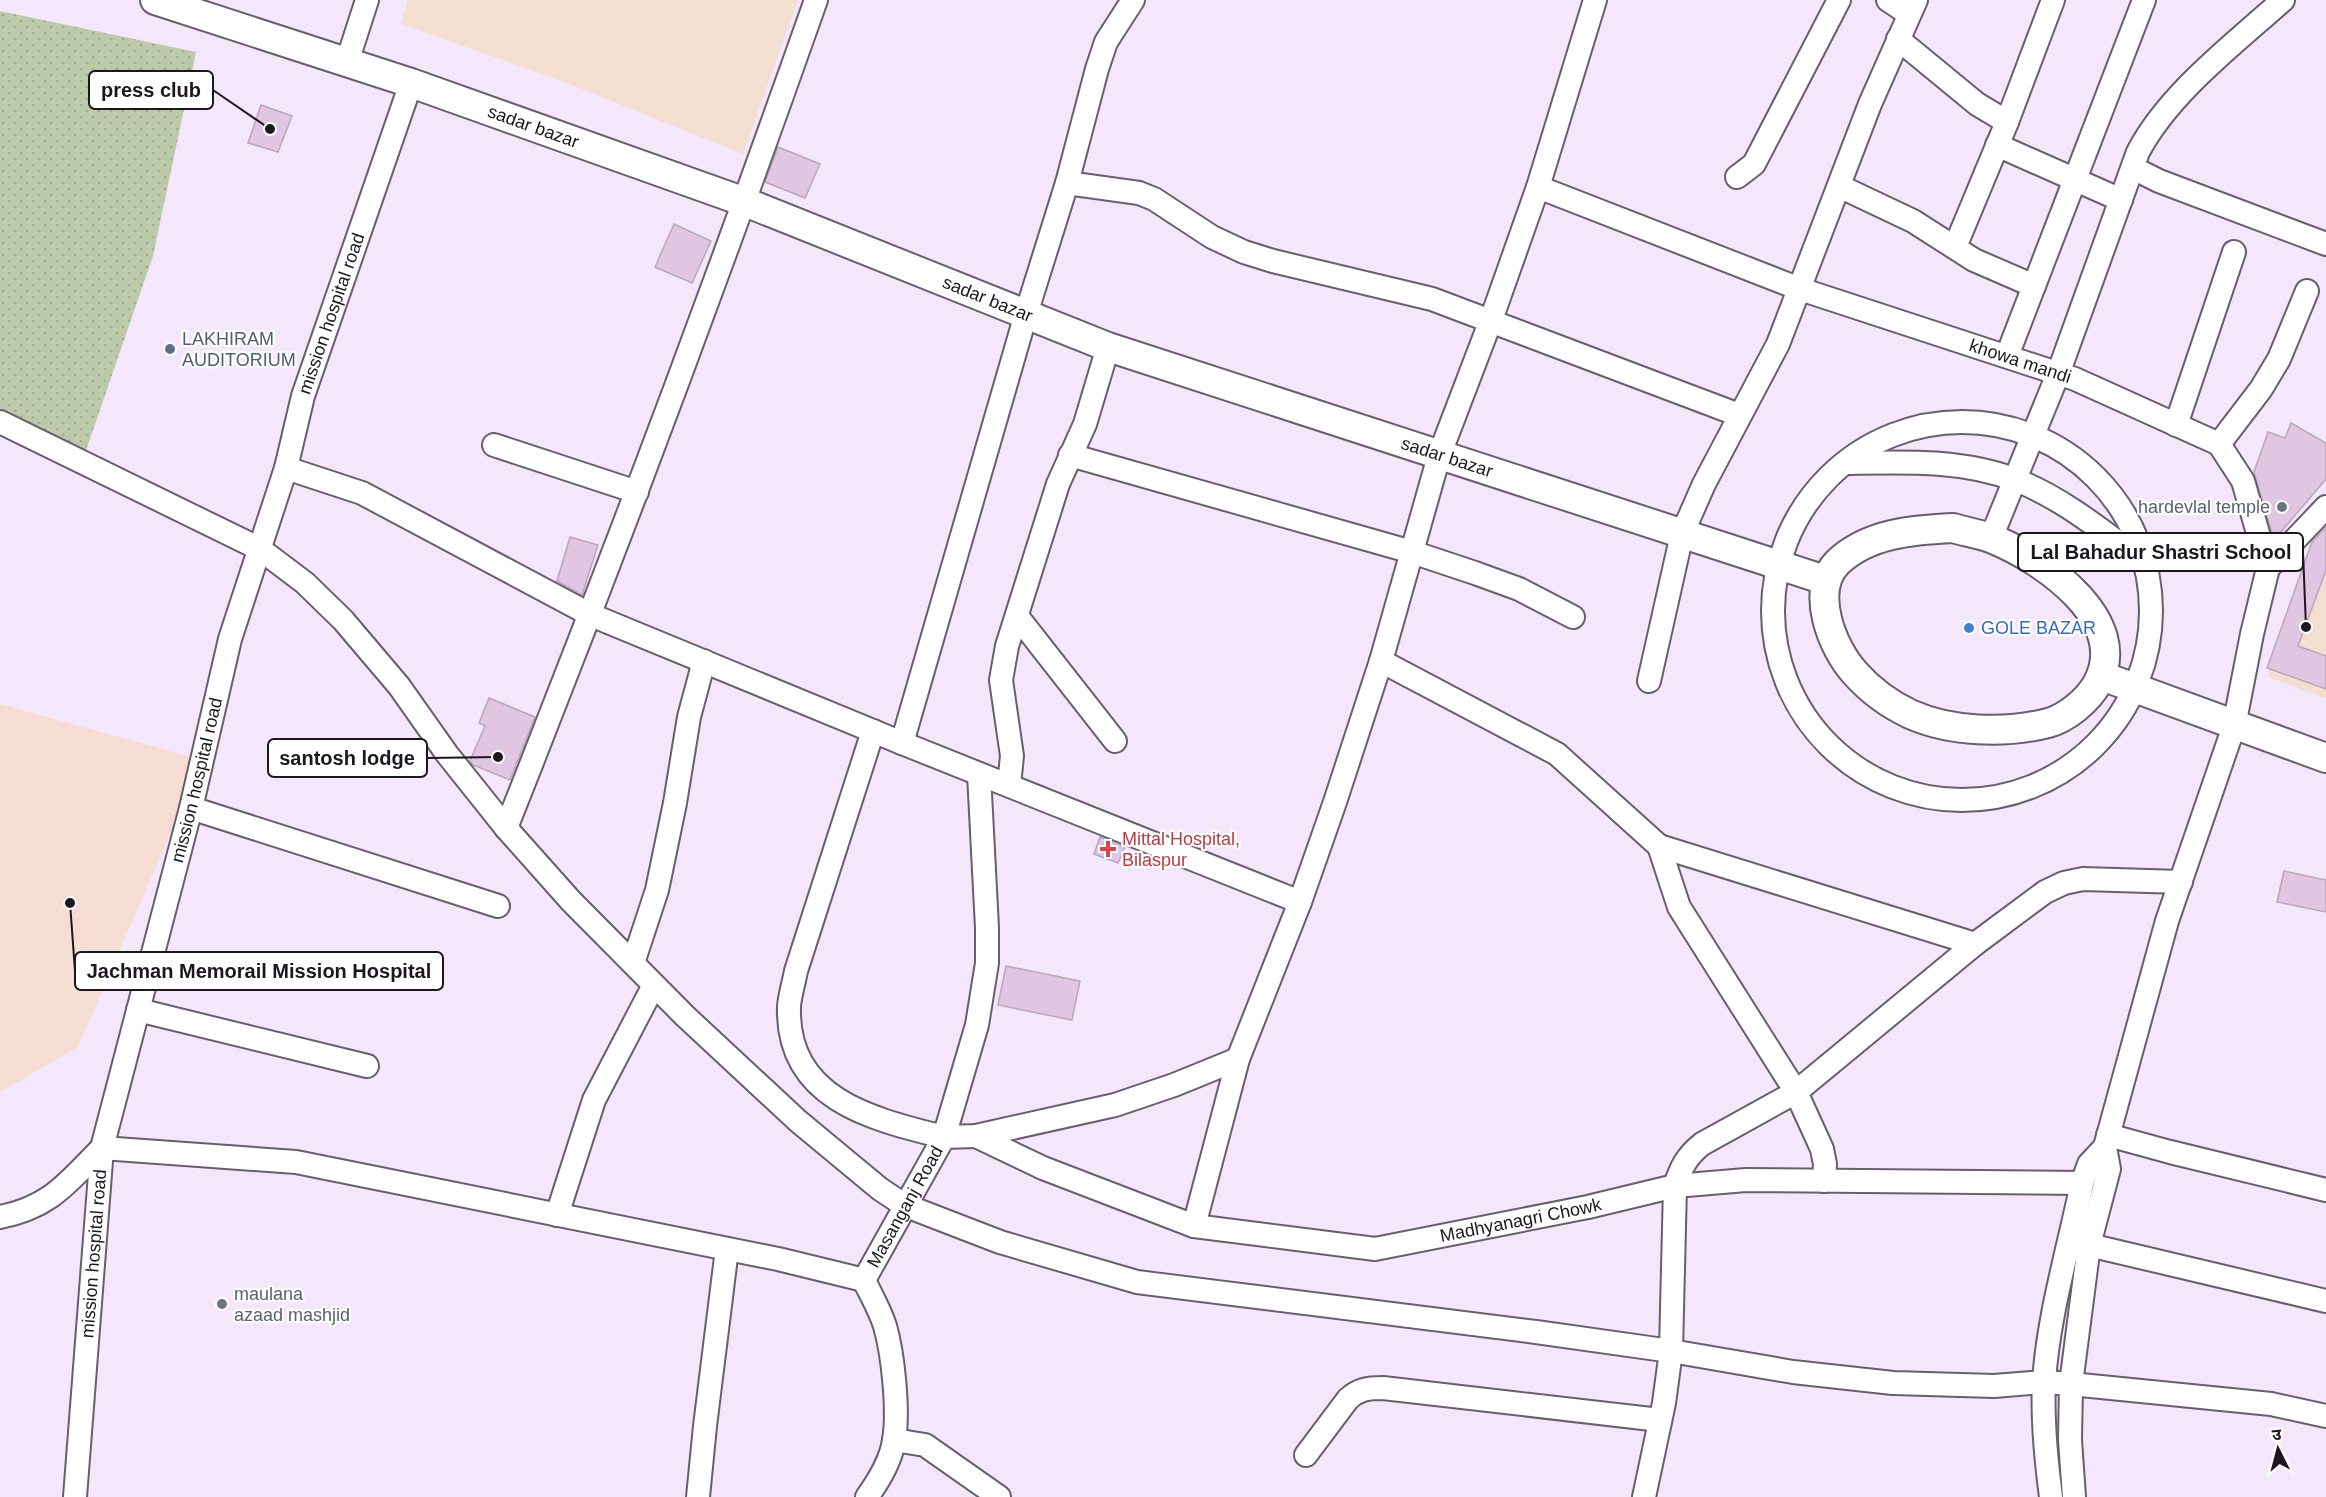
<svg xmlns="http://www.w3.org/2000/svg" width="2326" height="1497" viewBox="0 0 2326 1497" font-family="Arial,'Noto Sans Devanagari',sans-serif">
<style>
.education{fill:#f2dfcf}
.medical{fill:#f5ddd3}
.grass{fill:url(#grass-dots)}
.building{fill:#e0c6e3;stroke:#b8a7b9;stroke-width:1.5}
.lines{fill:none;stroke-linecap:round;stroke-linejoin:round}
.minor-casing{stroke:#695d6e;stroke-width:26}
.major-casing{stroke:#695d6e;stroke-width:32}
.minor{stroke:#fff;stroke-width:22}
.major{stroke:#fff;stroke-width:28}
.service-dot{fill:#5c6f8a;stroke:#fff;stroke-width:2}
.worship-dot{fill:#6b7280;stroke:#fff;stroke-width:2}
.shop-dot{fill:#3f7fe0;stroke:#fff;stroke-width:2}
.health-dot{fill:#e0444e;stroke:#fff;stroke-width:2}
.labels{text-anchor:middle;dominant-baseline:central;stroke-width:4.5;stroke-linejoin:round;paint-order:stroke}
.street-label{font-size:18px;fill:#1c171f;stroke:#fff}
.service-label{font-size:18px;fill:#4e5e75;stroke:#fff;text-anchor:start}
.worship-label{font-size:18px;fill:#5b616d;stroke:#fff;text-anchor:end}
.shop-label{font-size:18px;fill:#366cbe;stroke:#fff;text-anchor:start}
.health-label{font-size:18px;fill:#be3a42;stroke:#fff;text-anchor:start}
.leader{fill:none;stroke:#1c171f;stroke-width:2}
.callout-dot{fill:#1c171f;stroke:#fff;stroke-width:2}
.callout{fill:#fff;stroke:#1c171f;stroke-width:2}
.callout-label{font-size:20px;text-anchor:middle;font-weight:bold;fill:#1c171f}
</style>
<defs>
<pattern id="grass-dots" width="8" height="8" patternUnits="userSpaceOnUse" patternTransform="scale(1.5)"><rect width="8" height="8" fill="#bccaa9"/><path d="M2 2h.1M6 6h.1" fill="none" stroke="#a1ad91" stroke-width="1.8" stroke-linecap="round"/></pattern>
</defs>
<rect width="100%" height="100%" fill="#f5e7fb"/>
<!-- education -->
<path class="education" d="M408,0H798L743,154L567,83L401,24Z
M2326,520V698L2268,677L2305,578L2316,536Z"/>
<!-- medical -->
<path class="medical" d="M0,704L202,760L78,1047L0,1092Z"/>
<!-- grass -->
<path class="grass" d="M0,11L196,52L153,256L83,459L0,426Z"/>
<!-- building -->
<path class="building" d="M261,105L292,116L278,152L248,143Z
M778,147L820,164L805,198L765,182Z
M674,224L711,241L692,283L655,267Z
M2291,423L2326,443V479L2274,540L2254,472L2268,432L2285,438Z
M2326,527V570L2298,646L2326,656V689L2267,668L2312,542Z
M570,537L598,545L582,595L557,581Z
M489,698L535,717L510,780L473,765L470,761L485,726L479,723Z
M1100,837L1125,847L1118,863L1094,854Z
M2284,871L2326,880V912L2277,902Z
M1006,966L1080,981L1072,1020L998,1005Z"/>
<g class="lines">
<defs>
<g id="minor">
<path d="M1888,0L1909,14"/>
<path d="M1898,39L1977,104L2007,122"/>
<path d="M347,62L367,0"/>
<path d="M1997,145L2121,200"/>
<path d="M2133,168L2159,181L2326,244"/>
<path d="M1737,177L1754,164L1839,0"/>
<path d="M1067,183L1139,193L1154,199L1212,237L1244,252L1273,261L1432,299L1739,415"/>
<path d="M1839,186L1913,221L1974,260L2034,286"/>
<path id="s1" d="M1538,187L1800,289L2075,379L2219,444L2243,481L2268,568L2252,634L2234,726L2167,921L2105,1147L2109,1169L2089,1245L2071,1384L2070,1440L2074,1497"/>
<path d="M1955,247L2007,122L2053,0"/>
<path d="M2007,356L2144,0"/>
<circle cx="1962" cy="611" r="189"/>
<path d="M0,422L260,549L305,583L343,620L399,686L447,754L506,828L571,901L685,1016L798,1121L880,1189L904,1205L1000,1242L1137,1282L1536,1332L1671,1351L1793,1372L1893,1383L1994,1386L2044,1382L2071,1384L2271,1404L2326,1416"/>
<path d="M2176,425L2234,252"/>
<path d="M2219,444L2261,389L2279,359L2307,291"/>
<path d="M494,445L637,492"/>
<path d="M1070,455L1412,552L1475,573L1519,589L1573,617"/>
<path d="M1846,463C1903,462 1962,459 2016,480C2062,498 2101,530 2140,559"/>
<path d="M286,468L362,493L591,615L902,743L1300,902"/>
<path d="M1991,538L2058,374L2138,152C2169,93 2234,44 2283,0"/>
<path d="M2268,568L2326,507"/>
<path d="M1017,616L1115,741"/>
<path d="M1381,661L1557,754L1659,846L1679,907L1796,1092L1822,1149L1825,1164L1824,1181"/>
<path d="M1649,681L1682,534L1704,484L1778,344L1870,104L1916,0"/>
<path d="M873,731L796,971C794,982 790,995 789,1006C786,1099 871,1119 944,1137L977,1025L987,963V928L979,774"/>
<path d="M902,743L1026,314L1067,183L1097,69L1106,42L1133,0"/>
<path d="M1009,785L1012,756L1001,680L1007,646L1058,484L1085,424L1108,347"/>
<path d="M191,808L498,906"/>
<path d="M506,828C615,554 718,278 816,0"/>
<path d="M1659,846L1975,944"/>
<path d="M633,963L657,890L675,803L689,717L704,661"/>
<path d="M138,1010L367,1066"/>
<path d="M2108,1135L2170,1152L2326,1190"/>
<path id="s2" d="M976,1136L1043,1168L1194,1226L1375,1249L1588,1207L1675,1186L1746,1180L2082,1183"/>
<path d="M557,1215L594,1100L654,985"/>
<path d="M0,1217C51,1207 68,1182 102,1148L296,1162L778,1259L864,1280"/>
<path d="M1194,1226L1238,1059L1300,902L1335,802L1381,661L1439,456L1491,320L1538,187L1595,0"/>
<path d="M2089,1245L2326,1301"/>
<path id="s3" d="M864,1280L944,1137L976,1136L1115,1105L1174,1085L1238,1059"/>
<path d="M864,1280C871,1295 880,1310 885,1326C893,1354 899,1411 894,1440C891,1461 879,1480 867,1497"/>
<path d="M894,1440L925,1445L999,1497"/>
<path d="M1306,1455L1348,1399C1359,1389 1368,1388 1383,1388L1660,1420"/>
<path id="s4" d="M75,1497L102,1148L191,808L230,639L286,468L303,396L411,83"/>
<path d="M698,1497L705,1426L727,1249"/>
<path d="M1644,1497L1664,1403L1671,1351L1675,1186C1681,1167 1687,1156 1702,1144L1796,1092L1975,944L2045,892L2064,883L2083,879L2181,882"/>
<path d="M2051,1497C2046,1459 2042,1420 2044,1382C2048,1316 2069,1247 2082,1183L2089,1164L2105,1147"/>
</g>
<g id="major">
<path id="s5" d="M155,0L411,83L745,202L1108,347L1825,580"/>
<path d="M1953,528C1966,532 1980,534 1993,539C2042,559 2133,620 2097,684C2088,700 2067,718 2048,723C2005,734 1950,732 1910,714C1889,704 1870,690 1855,673C1832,648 1809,590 1838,562C1869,533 1913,530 1953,528Z"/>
<path d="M2102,676L2326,758"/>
</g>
</defs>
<!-- minor casing -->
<use href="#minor" class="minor-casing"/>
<!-- major casing -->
<use href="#major" class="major-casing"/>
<!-- minor -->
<use href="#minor" class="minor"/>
<!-- major -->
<use href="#major" class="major"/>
</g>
<!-- markers -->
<circle class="service-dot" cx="170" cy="349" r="6"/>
<g class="worship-dot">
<circle cx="2282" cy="507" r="6"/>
<circle cx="222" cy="1304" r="6"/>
</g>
<circle class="shop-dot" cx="1969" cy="628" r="6"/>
<path class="health-dot" d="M1105 840h6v6h6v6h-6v6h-6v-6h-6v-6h6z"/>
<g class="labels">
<!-- street labels -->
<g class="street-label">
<text stroke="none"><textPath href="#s5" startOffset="399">sadar bazar</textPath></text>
<text stroke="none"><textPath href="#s5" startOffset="885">sadar bazar</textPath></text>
<text stroke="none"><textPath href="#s4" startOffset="1216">mission hospital road</textPath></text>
<text stroke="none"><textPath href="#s1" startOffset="513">khowa mandi</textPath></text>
<text stroke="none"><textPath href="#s5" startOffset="1371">sadar bazar</textPath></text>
<text stroke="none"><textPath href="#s4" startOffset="730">mission hospital road</textPath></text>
<text stroke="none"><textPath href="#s3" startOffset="84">Masanganj Road</textPath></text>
<text stroke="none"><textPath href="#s2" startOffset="567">Madhyanagri Chowk</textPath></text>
<text stroke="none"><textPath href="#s4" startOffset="244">mission hospital road</textPath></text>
</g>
<!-- service labels -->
<g class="service-label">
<text x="182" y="339">LAKHIRAM<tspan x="182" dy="21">AUDITORIUM</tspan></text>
</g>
<!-- worship labels -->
<g class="worship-label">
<text x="2270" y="507">hardevlal temple</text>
<text x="234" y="1294" text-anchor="start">maulana<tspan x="234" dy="21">azaad mashjid</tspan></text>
</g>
<!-- shop labels -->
<g class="shop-label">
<text x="1981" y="628">GOLE BAZAR</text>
</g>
<!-- health labels -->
<g class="health-label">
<text x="1122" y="839">Mittal Hospital,<tspan x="1122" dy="21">Bilaspur</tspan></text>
</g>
</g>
<!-- callouts -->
<path class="leader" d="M270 129L213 90M2306 627L2303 552M498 757L427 758M70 903L75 971"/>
<g class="callout-dot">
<circle cx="270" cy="129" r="6"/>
<circle cx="2306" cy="627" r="6"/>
<circle cx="498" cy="757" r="6"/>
<circle cx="70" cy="903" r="6"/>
</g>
<g class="callout">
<rect x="89" y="71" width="124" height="38" rx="6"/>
<rect x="2018" y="533" width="285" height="38" rx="6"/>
<rect x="268" y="739" width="159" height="38" rx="6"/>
<rect x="75" y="952" width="368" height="38" rx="6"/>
</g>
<g class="callout-label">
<text x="151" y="97">press club</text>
<text x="2161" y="559">Lal Bahadur Shastri School</text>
<text x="347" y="765">santosh lodge</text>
<text x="259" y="978">Jachman Memorail Mission Hospital</text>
</g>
<!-- north arrow -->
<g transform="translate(2278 1449) rotate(354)" stroke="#ffffff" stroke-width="4.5" paint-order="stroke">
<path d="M0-4.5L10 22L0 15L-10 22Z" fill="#1c171f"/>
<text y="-9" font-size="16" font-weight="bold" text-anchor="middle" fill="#1c171f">उ</text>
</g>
</svg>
